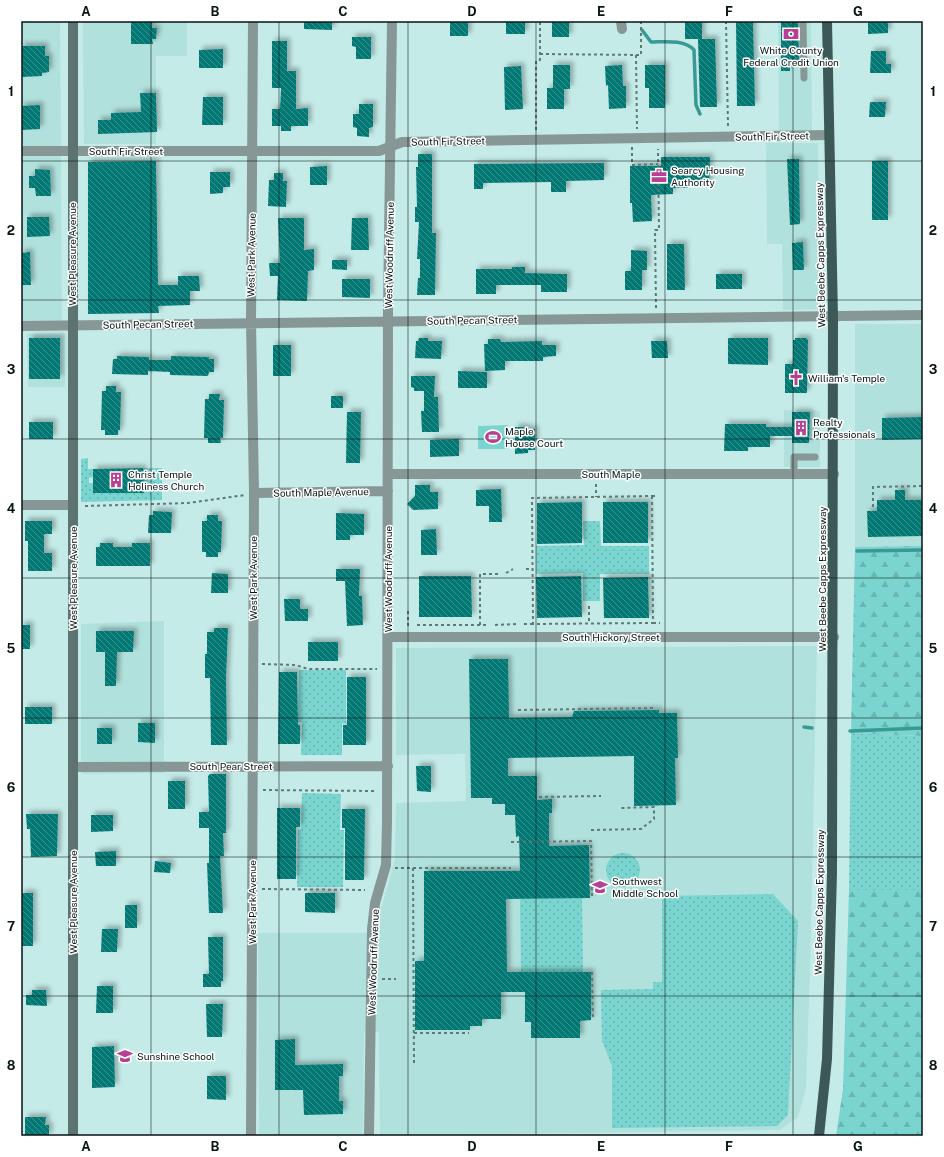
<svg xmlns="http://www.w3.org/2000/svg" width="944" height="1157" viewBox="0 0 944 1157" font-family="'Public Sans',sans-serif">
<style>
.built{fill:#b1e1dd}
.green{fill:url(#green-dots)}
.forest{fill:url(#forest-firs)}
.pitch{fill:#7ad4cf}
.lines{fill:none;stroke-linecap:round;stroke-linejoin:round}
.stream{stroke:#399a95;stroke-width:3.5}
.building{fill:url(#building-back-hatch);filter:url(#shadow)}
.path{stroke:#5f7977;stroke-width:2;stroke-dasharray:3 3;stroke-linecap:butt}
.lane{stroke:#879795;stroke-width:7}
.street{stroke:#879795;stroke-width:10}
.secondary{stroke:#5c7371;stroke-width:10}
.primary{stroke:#3d5957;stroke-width:10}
.grid{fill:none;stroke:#071514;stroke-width:1;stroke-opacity:0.55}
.labels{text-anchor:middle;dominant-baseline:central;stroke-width:3;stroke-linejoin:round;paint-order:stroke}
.poi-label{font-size:10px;fill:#071514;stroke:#fff;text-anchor:start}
.street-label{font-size:10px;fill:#071514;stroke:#fff}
.neatline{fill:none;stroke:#071514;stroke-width:1.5}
.grid-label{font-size:13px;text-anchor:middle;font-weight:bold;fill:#071514}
</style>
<defs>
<pattern id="green-dots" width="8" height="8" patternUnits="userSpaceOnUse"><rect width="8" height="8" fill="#7ad4cf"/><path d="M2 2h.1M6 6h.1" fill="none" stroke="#68b5b1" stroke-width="1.8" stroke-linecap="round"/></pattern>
<pattern id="forest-firs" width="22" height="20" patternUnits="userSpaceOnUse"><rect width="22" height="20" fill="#7ad4cf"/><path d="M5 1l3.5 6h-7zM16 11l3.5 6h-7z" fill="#68b5b1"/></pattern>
<pattern id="building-back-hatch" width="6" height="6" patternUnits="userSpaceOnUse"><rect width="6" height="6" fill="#017975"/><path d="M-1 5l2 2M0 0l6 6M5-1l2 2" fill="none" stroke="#408f8c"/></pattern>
<filter id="shadow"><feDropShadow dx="3.5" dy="-3.5" stdDeviation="2" flood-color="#0004"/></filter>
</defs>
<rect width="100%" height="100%" fill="#c4ebe8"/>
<!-- built -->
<path class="built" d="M21,21H60L62,323L21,324Z
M83,21H187V56H156V144H84Z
M778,21H811L812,132H779Z
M766,143H818L820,309L783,310L782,244H767Z
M855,324H923V546L855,547Z
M65,333V387H28L27,334Z
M784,410L820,411V467H784Z
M164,621V773L81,774V624Z
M817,646L810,975L806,1088L798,1117L780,1130L380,1136L379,1032H364L363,1136H259L258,933H379V916L395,859L396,803L466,801L465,754L396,755V648Z"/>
<!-- green -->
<path class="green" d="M88,458V469H93V477L89,478V483H93V493H143V468H162V500L81,502V459Z
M583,521H600L601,546H649V574H600V601H583V573L536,574V546L584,545Z
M299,670H346V723L342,724V755H301L302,722H298Z
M851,733L923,736V890H849Z
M302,793L341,794L340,830H344L343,887H297L298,830L301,829Z
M606 870a17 17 0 1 1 34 0a17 17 0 1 1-34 0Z
M773,894L798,921L788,1115L777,1126L612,1128V1066L602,1041L601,990L653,989V982H662V896Z
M582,898L583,972H521L520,899Z"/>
<!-- forest -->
<path class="forest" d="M923,546V736L851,733L855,547Z
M849,890H923V1136H836L843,1089Z"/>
<!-- pitch -->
<path class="pitch" d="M508,425V449H478V426Z"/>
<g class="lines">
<!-- stream -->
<path class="stream" d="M642,30L651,42C664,42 684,39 694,50L696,105L700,114
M857,551L923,550
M804,727L812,728
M850,731L923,728"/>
</g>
<!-- building -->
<path class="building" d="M131,21H152V28H157L156,39H152L153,44H131Z
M304,21H332V30L304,29Z
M450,21H468V36H450Z
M506,21H525V34H506Z
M552,21H569V37H552Z
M685,21H702V39H685Z
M736,21H753L755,106H737Z
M781,21H798L799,63H794V66H790V71H781Z
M868,21H888V33L868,34Z
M352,37H371V59H356V47L352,46Z
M698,39H715L717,107H700Z
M272,41H287V71H296V109L308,108V126H291V131H281V126H272V109H280L281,88H272Z
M21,46H45V56H49V72L42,73V76L21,77Z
M223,49V68H199V50Z
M871,51H886V64H891V73H870Z
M553,65H570V89H564V109H547V88H553Z
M622,65L623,86H626V108L609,109L608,85L606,86L605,66Z
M645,65H665V108H649V88H645Z
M521,66L523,109L505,110L504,67Z
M140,93H156L157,132L98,134V120H111V113L141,112Z
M203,97H223V125H202Z
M870,102H886L885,117H869Z
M359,104H373V127L369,128V137L357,136V128L353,127V114H359Z
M40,105V129L21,130V106Z
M418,154H432V233H436L435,295H417L418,278H420V259H417L419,222H415V207H417L416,167H418Z
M661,157H710L709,185H688V188H673V194L651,195L652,221L633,222L632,203H630V166H661Z
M787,159H799L800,224L790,225Z
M156,161L158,285H178V276H199L200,291H190V305L158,306L159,313L88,314V162Z
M872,161H888V220H872Z
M604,163V180L566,181V192H551V182L483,183V189H474V164Z
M327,166V185H310V167Z
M35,169L50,170L51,196H36L35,188H29V176H35Z
M210,172H230V187H223V193L210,194Z
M274,173H283V181H287L286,207L268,206L269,180H274Z
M27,217H49L50,236L27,237Z
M278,218H304V250L314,249V270L308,271L307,301L277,300L278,276H270L269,263H280Z
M352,218H368L369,250H351Z
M803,242L804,270H793L792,243Z
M667,244H684L685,290H667Z
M631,250L647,251V270H642V290H625V271H631Z
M30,252L31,285H21V253Z
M332,260H347V270L332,269Z
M512,267H525V273L567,274V292H541V285H496V294H476V269H512Z
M716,274H742V289H716Z
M342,279H370V298L342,297Z
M29,338H60V379H29Z
M419,338H428V341H442L441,359L415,358L416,341H418Z
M728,338H768V365L728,364Z
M795,338H806L808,340L807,393H785V364H793V340H795Z
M488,339H500L501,342L542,341V345H556V356L543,357V361H505V370L485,371L484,344H488Z
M651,341H667L668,358H652Z
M273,345H291V376H273Z
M117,356L149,357V360H171V356L209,357V359H214V372H209L208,376L170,375V372L148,371V375L112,374L113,359H117Z
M458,371L487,372V388H458Z
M411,376H435L434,397H438L439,432H422L421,411H424V391H414V388L411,387Z
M106,386H116V392H121L120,430H118V435H105V430H101L102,391H106Z
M209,394H220L219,400H224L223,438H220L221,443H208V438H204L205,399H209Z
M331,396H343V408H331Z
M347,412H361L360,463H346Z
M792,412H810L809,443H792V436H770V447H748V451H724L725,424H766V427H792Z
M923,417V439L882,440V418Z
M29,422H53V439H29Z
M515,427H526V429H535V450H528V453L515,454Z
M459,439V456L430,457V440Z
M143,468L144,493H93V469Z
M415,485H430V492H438V509L413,510L407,504L415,496Z
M501,489L502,522H489V506H476V490Z
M895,490H905V500H923V536L868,537L867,511H877V500H895Z
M582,502V543L537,544V503Z
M603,502H648V543H603Z
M153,511L172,512L171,533H148L149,515H153Z
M336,513L364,514V535H350V540H336Z
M207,515H218V521H222L221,552H218V557H206V552H202V521H207Z
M25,521H52V534H44V553H52V571H28V541H25Z
M436,529L437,555H421V530Z
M100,543H113V547H132V543H150V566H96V547H100Z
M336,569H360L359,596H362L363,625L347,626L345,581H336Z
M212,573L228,574V593H211Z
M419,576H471L472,617H419Z
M581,576L582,617L537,618L536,577Z
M648,577L649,618H604L603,578Z
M284,599H300V609H308V621H285Z
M21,625H30V649H21Z
M214,628H228L226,678L227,745H211L210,678H205V654H207V632H214Z
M96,631H134L133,652H117L116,686H105V652H96Z
M308,642H338V661H308Z
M469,659H508L509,718L572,717L574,711L659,710V713H677L678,758H675L676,805L634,806V756L508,758V776H537V800L552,799V813H549V846L589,845L590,898L506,899L507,972H591V1020L580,1021V1038H531V1022H525V992H501V1019H482V1026H470V1030H415V961H424V871H520L519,836L516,837L515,815H505V804H492V798H471Z
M279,672H297L298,725H300V744H278Z
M347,677H366V745H343V725H347Z
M25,707H52V724H25Z
M138,723H155V743L138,742Z
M97,728H112V744H97Z
M416,766H431V792L417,791Z
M210,774H226V833H223L224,856H220L223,913H209L207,863H209V828H199V812H209L208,776Z
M168,781H185V809H168Z
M277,808H300V827H296V879H277Z
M342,809H365L364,880H345V828H342Z
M26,814H58L57,856L31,857L30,829H27Z
M91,815H113V831L91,832Z
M116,851V866H96L95,852Z
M155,861L171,863L170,873L154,872Z
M21,893H33V946H21Z
M305,893H335V913L305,912Z
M125,905H137V928H125Z
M102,929H118L117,952H101Z
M208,937H223V981H221V987H203V974H209Z
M97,986H113V1013H96Z
M32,990H46L47,1006L26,1005V995H32Z
M206,1004H223L222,1037H207Z
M295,1039V1065L343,1064V1076H339V1101H343V1114L304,1115L303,1090H275V1040Z
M114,1046L115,1087L92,1088V1047Z
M207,1076H226V1100L207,1099Z
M25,1117H46L45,1125H49V1136H25Z"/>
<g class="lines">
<!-- path -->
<path class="path" d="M726,21L728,126
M540,54L641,55V21
M636,55L637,129
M536,130V61L540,60V21
M632,147V165L658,164
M656,308L655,230H659L658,149
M596,484V497
M652,496L653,623L533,624L532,498Z
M652,496H658
M85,506L188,503L245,495
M873,507V487L923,486
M526,569H533
M506,573L513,569
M589,606V624
M408,611V625H410
M653,623H660
M524,624H533
M417,625H489
M480,625V574H501
M495,625L518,624
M262,664L296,665L308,669H377
M518,710L656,708
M263,790L374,791
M539,797L601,796
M591,830L641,829L654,819V807L621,808
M511,842L591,841L592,898
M395,868H511
M413,868L414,1063
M262,889L365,890
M592,972L593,1020
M382,979H396
M414,1033H469"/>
<!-- lane -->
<path class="lane" d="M803,21L804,78
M794,474V457H815"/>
<!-- street -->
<path class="street" d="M621,21L622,29
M21,151H379L402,142L829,135
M21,326L923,315
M388,474H834
M254,493L388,491
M21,505H73
M388,637H834
M74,767L388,766
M251,1136L254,493L251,322L253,21
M369,1136L372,929L375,903L386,865L387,822L388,309L392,21"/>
<!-- secondary -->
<path class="secondary" d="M73,21V1136"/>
<!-- primary -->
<path class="primary" d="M819,1136L827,1059L832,872L833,317L827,21"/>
</g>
<!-- grid -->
<path class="grid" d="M151,21V1136M279,21V1136M408,21V1136M536,21V1136M665,21V1136M793,21V1136M21,161H923M21,300H923M21,439H923M21,578H923M21,718H923M21,857H923M21,996H923"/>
<!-- icons -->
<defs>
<symbol id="bank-bare" viewBox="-9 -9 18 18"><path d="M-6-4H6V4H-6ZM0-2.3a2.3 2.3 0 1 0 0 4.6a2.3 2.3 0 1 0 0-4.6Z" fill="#b73f95" stroke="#fff" stroke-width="2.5" paint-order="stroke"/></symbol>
<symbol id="office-bare" viewBox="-9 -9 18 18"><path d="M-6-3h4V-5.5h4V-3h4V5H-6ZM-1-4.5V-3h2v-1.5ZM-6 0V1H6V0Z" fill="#b73f95" stroke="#fff" stroke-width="2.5" paint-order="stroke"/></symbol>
<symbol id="church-bare" viewBox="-9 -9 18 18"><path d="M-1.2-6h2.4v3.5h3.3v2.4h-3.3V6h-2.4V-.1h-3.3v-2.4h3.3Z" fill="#b73f95" stroke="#fff" stroke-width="2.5" paint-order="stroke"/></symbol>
<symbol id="building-bare" viewBox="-9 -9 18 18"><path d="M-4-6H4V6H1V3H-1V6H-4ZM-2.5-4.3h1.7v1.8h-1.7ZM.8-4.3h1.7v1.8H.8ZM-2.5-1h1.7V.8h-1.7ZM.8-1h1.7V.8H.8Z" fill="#b73f95" stroke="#fff" stroke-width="2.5" paint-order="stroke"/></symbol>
<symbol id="stadium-bare" viewBox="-9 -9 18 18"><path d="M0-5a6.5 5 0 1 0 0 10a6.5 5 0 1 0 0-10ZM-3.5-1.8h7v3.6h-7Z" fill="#b73f95" stroke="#fff" stroke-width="2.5" paint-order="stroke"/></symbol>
<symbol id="school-bare" viewBox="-9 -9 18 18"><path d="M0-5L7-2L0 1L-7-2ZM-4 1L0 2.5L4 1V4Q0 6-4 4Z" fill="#b73f95" stroke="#fff" stroke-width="2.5" paint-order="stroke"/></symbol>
</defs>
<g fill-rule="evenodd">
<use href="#bank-bare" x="780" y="23" width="22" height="22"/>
<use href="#office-bare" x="648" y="165" width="22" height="22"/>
<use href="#church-bare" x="785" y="367" width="22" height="22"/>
<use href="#building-bare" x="790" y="417" width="22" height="22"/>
<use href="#stadium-bare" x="482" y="426" width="22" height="22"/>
<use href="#building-bare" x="105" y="469" width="22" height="22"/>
<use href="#school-bare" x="589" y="876" width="22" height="22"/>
<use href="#school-bare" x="114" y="1045" width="22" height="22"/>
</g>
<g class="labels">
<!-- poi labels -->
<g class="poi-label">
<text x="791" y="50" text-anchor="middle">White County<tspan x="791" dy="12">Federal Credit Union</tspan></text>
<text x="671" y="170">Searcy Housing<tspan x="671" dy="12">Authority</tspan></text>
<text x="808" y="378">William's Temple</text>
<text x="813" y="422">Realty<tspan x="813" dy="12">Professionals</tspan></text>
<text x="505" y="431">Maple<tspan x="505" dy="12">House Court</tspan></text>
<text x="128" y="474">Christ Temple<tspan x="128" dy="12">Holiness Church</tspan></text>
<text x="612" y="881">Southwest<tspan x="612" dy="12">Middle School</tspan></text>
<text x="137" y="1056">Sunshine School</text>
</g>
<!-- street labels -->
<g class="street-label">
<text transform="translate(772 136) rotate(-1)">South Fir Street</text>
<text transform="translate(448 141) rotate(-1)">South Fir Street</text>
<text x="126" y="151">South Fir Street</text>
<text transform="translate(72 254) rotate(-90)">West Pleasure Avenue</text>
<text transform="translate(251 255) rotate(-89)">West Park Avenue</text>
<text transform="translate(389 255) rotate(-89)">West Woodruff Avenue</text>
<text transform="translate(820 255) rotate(-91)">West Beebe Capps Expressway</text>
<text transform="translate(472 320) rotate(-1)">South Pecan Street</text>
<text transform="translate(148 324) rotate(-1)">South Pecan Street</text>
<text x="611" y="474">South Maple</text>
<text transform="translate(321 492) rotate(-1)">South Maple Avenue</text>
<text transform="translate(73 578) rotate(-90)">West Pleasure Avenue</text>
<text transform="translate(253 578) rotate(-90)">West Park Avenue</text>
<text transform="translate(388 579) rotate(-90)">West Woodruff Avenue</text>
<text transform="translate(822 579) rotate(-90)">West Beebe Capps Expressway</text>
<text x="611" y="637">South Hickory Street</text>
<text x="231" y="766">South Pear Street</text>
<text transform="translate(73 902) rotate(-90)">West Pleasure Avenue</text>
<text transform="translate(252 902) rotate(-90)">West Park Avenue</text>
<text transform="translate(819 902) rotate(-89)">West Beebe Capps Expressway</text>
<text transform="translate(373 962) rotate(-88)">West Woodruff Avenue</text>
</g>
</g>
<!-- border -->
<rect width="944" height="1157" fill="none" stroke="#ffffff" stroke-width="44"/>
<rect x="22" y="22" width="900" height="1113" class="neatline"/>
<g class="grid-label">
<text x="86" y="16">A</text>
<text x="215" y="16">B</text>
<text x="343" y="16">C</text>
<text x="472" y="16">D</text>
<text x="601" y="16">E</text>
<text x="729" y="16">F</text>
<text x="858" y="16">G</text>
<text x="11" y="96">1</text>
<text x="933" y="96">1</text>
<text x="11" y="235">2</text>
<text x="933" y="235">2</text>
<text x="11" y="374">3</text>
<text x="933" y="374">3</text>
<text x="11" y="513">4</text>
<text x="933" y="513">4</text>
<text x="11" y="653">5</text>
<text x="933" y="653">5</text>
<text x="11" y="792">6</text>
<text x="933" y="792">6</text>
<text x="11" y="931">7</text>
<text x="933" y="931">7</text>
<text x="11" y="1070">8</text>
<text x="933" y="1070">8</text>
<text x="86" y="1151">A</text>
<text x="215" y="1151">B</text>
<text x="343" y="1151">C</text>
<text x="472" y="1151">D</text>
<text x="601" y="1151">E</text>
<text x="729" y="1151">F</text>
<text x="858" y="1151">G</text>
</g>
</svg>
